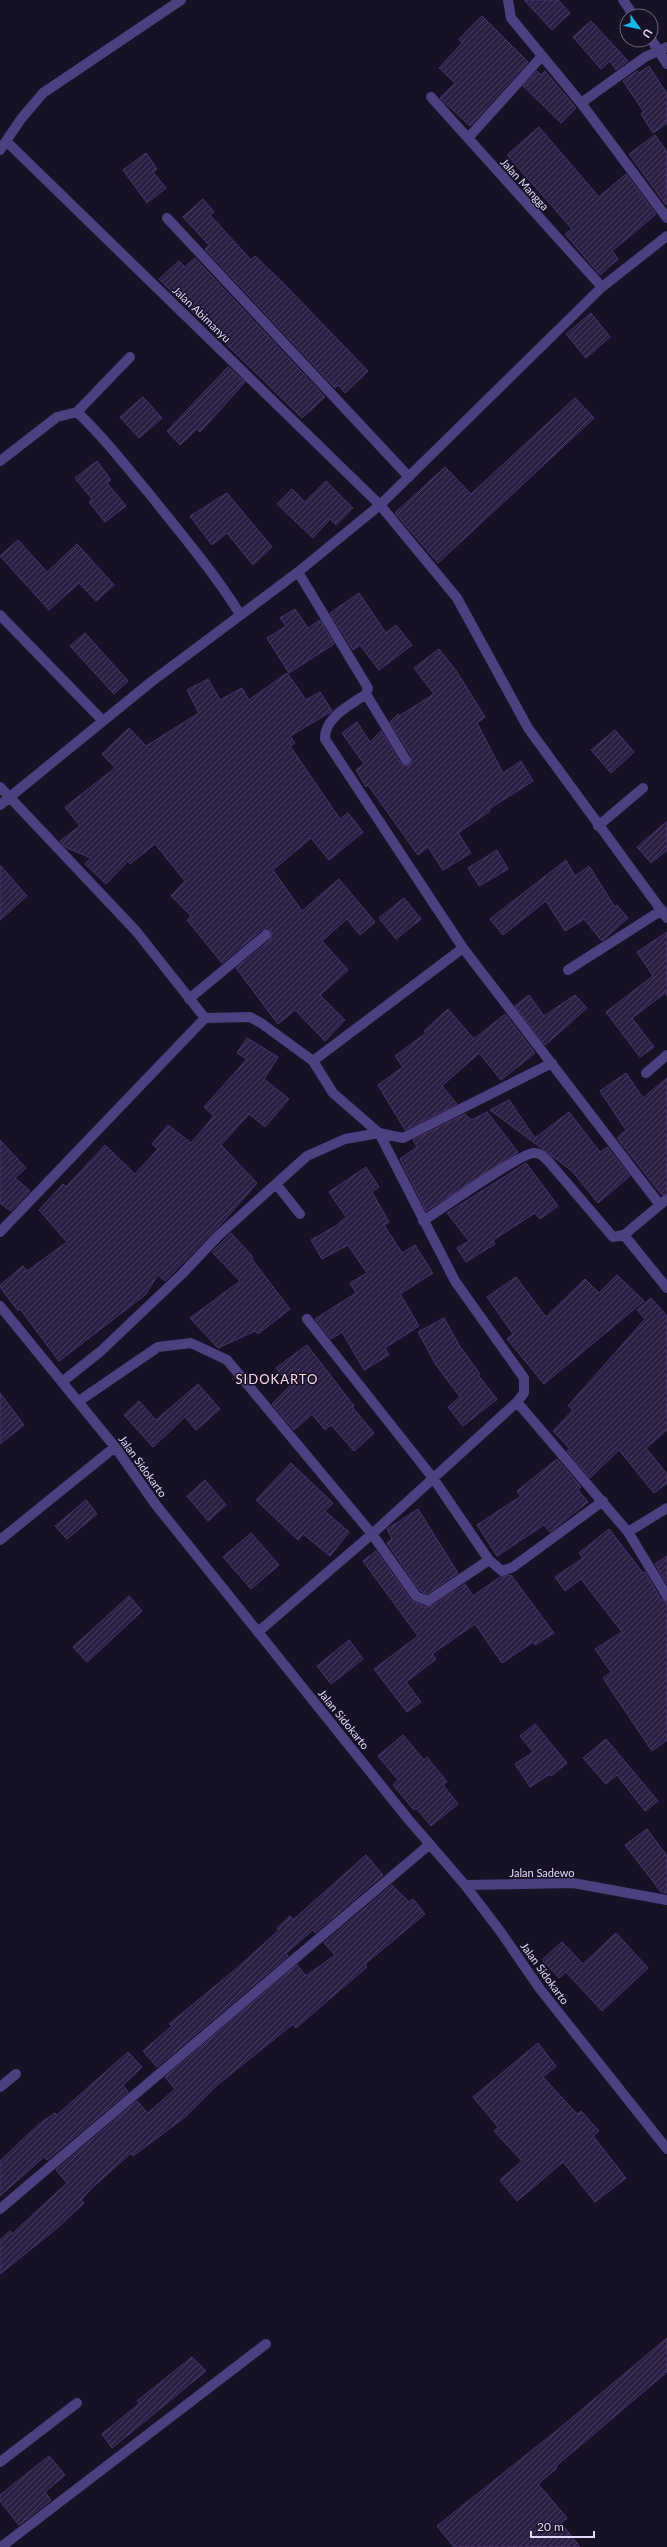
<svg xmlns="http://www.w3.org/2000/svg" width="667" height="2547" viewBox="0 0 667 2547" font-family="Lato,sans-serif">
<style>
.building{fill:url(#building-hatch);stroke:#47336e}
.lines{fill:none;stroke-linecap:round;stroke-linejoin:round}
.minor{stroke:#4b4080;stroke-width:10}
.labels{text-anchor:middle;dominant-baseline:central;stroke-width:3;stroke-linejoin:round;paint-order:stroke}
.street-label{font-size:11px;fill:#e1d8fc;stroke:#171125}
.quarter-label{font-size:13px;letter-spacing:1px;fill:#fcdaeb;stroke:#171125}
</style>
<defs>
<pattern id="building-hatch" width="6" height="6" patternUnits="userSpaceOnUse"><rect width="6" height="6" fill="#2b1f44"/><path d="M-1 1l2-2M0 6l6-6M5 7l2-2" fill="none" stroke="#493f60"/></pattern>
</defs>
<rect width="100%" height="100%" fill="#171125"/>
<!-- building -->
<path class="building" d="M524,0H558L570,13L552,30Z
M482,16L528,62L470,126L440,98L455,83L439,68L462,43L459,39Z
M591,21L628,61L616,70L610,61L601,69L573,37Z
M649,66L667,94V123L653,133L641,114L644,112L623,81L637,71L639,73Z
M537,71L541,75L545,71L576,108L561,123L523,86Z
M539,127L599,197L626,174L656,214L612,251L618,259L600,275L565,234L572,229L507,155Z
M655,135L667,152L666,205L629,154Z
M146,153L157,169L153,172L166,188L147,203L123,170Z
M203,199L214,212L210,215L251,260L255,256L285,285L368,371L345,393L338,385L335,388L205,249L209,245L183,217Z
M195,258L325,397L302,418L159,279L179,261L185,267Z
M591,313L610,337L586,358L566,334Z
M228,367L245,382L200,432L197,429L180,445L167,431Z
M143,397L162,418L139,438L120,417Z
M575,398L594,418L438,563L395,513L445,467L471,494Z
M97,461L111,480L107,483L126,506L105,522L89,502L92,499L75,478Z
M326,481L353,508L336,525L330,519L313,538L277,504L292,489L305,502Z
M227,493L272,547L253,565L227,533L212,545L190,516Z
M18,540L47,572L77,544L114,585L96,601L79,583L49,610L0,556Z
M359,593L386,633L396,625L412,645L379,670L360,645L353,650L330,613Z
M295,609L308,628L320,620L334,644L289,673L267,638L286,626L280,618Z
M85,633L128,681L114,694L70,646Z
M439,649L457,672L485,717L477,723L503,773L521,761L533,781L489,809L490,811L458,833L471,853L443,870L428,847L418,855L368,785L366,787L356,770L364,764L342,733L357,722L370,742L381,731L401,764L406,766L410,765L412,757L390,722L398,714L399,716L434,694L414,668Z
M287,673L306,700L320,692L332,711L290,736L295,743L290,746L340,819L348,813L363,832L329,860L311,838L273,870L302,911L339,879L375,922L360,935L347,919L322,941L348,970L320,995L345,1020L325,1041L295,1010L278,1024L236,968L270,940L272,934L271,931L262,930L222,963L187,920L191,916L171,896L185,881L155,844L130,864L128,861L106,884L85,864L91,858L65,847L60,841L80,826L65,807L115,768L102,754L129,728L146,746L199,713L187,690L208,679L220,700L242,688L249,700Z
M615,730L634,752L611,773L591,750Z
M667,821V850L651,863L637,847Z
M497,850L508,869L479,886L468,868Z
M566,860L575,876L589,866L615,907L617,905L628,918L602,941L584,919L565,931L546,901L503,935L490,919Z
M0,865L27,896L0,920Z
M404,898L421,919L396,939L379,918Z
M667,932V996L665,993L632,1018L654,1047L640,1057L606,1012L653,976L637,952Z
M529,995L544,1016L575,995L587,1008L545,1045L515,1006Z
M448,1009L474,1039L505,1014L535,1053L501,1080L479,1053L442,1086L457,1104L405,1130L378,1085L403,1067L395,1056L426,1033L424,1031Z
M247,1038L278,1057L264,1079L289,1099L265,1127L249,1114L221,1145L257,1183L222,1223L165,1281L158,1275L145,1295L59,1361L20,1309L18,1311L0,1287V1285L23,1266L27,1271L67,1242L39,1210L63,1184L66,1187L105,1145L135,1174L158,1149L152,1144L168,1125L191,1143L214,1116L204,1107L247,1059L237,1053Z
M626,1073L643,1098L667,1078V1193L662,1195L617,1138L626,1130L600,1091Z
M509,1100L535,1138L569,1112L600,1152L607,1147L630,1176L598,1203L572,1171L490,1110Z
M487,1112L518,1152L426,1211L400,1159L417,1147L413,1140L465,1114L471,1120Z
M0,1140L26,1168L15,1178L30,1191L11,1211L0,1203Z
M526,1163L558,1206L540,1219L535,1213L493,1240L495,1244L466,1262L457,1248L469,1241L447,1213Z
M366,1167L379,1187L372,1192L389,1222L384,1225L402,1253L415,1245L433,1273L400,1294L419,1326L385,1348L389,1355L364,1370L342,1332L331,1339L315,1319L356,1293L350,1283L367,1273L348,1245L322,1259L311,1240L336,1226L346,1217L329,1192Z
M231,1233L253,1257L251,1258L290,1309L258,1334L255,1331L218,1348L190,1318L240,1281L212,1252Z
M617,1275L644,1301L544,1384L507,1339L513,1334L487,1297L516,1277L546,1317L585,1279L599,1293Z
M651,1298L667,1316V1430L646,1448L667,1474V1483L654,1493L619,1450L590,1478L567,1451L570,1449L553,1431L573,1410L568,1406L645,1319L637,1310Z
M444,1318L459,1345L480,1374L478,1375L497,1399L463,1426L448,1407L460,1397L436,1365L418,1332Z
M307,1345L354,1406L352,1407L374,1433L354,1451L331,1425L325,1430L312,1414L294,1430L272,1404L290,1386L276,1368Z
M198,1384L220,1409L196,1430L185,1417L153,1447L124,1415L139,1401L156,1420Z
M0,1393L24,1425L0,1444Z
M557,1459L581,1487L578,1490L588,1502L550,1532L544,1525L497,1556L477,1525L521,1496L517,1491Z
M291,1463L333,1503L325,1511L349,1532L330,1556L303,1534L298,1540L256,1500Z
M205,1480L226,1505L208,1521L187,1496Z
M86,1500L97,1514L67,1539L55,1526Z
M418,1509L458,1573L427,1594L420,1591L387,1543L392,1539L387,1529Z
M609,1529L643,1573L645,1572L661,1599L667,1602V1740L652,1751L603,1678L611,1672L595,1649L622,1632L581,1579L565,1591L555,1577L583,1558L579,1553Z
M251,1533L279,1565L251,1589L223,1557Z
M376,1551L411,1600L426,1607L432,1606L465,1584L473,1596L500,1577L511,1575L554,1633L535,1645L533,1642L502,1663L475,1624L432,1654L436,1659L406,1682L421,1702L407,1712L374,1669L418,1636L363,1561Z
M667,1556V1584L655,1564Z
M129,1596L142,1611L87,1662L73,1647Z
M349,1640L363,1659L331,1684L317,1666Z
M535,1724L567,1763L551,1776L550,1774L530,1787L515,1764L533,1752L520,1736Z
M403,1735L424,1760L427,1757L447,1782L443,1785L458,1804L431,1826L416,1808L414,1810L393,1785L398,1780L378,1756Z
M606,1739L658,1801L645,1811L617,1775L606,1784L583,1758Z
M647,1829L667,1856V1893L661,1892L625,1845Z
M366,1855L383,1875L315,1933L313,1930L286,1953L288,1956L157,2067L143,2051L172,2026L169,2024L237,1968L279,1930L277,1928L290,1916L293,1920Z
M392,1885L409,1902L413,1899L425,1914L365,1964L367,1967L312,2014L296,2028L293,2024L216,2086L185,2117L133,2156L131,2153L93,2187L81,2200L84,2203L56,2229L0,2274V2240L10,2231L12,2234L67,2183L56,2170L137,2101L148,2113L175,2089L165,2077L297,1965L306,1976L335,1955L324,1943Z
M616,1933L648,1968L602,2011L566,1972L559,1978L542,1960L562,1942L583,1964Z
M538,2043L556,2066L543,2077L577,2114L581,2111L599,2131L593,2136L626,2178L595,2202L563,2162L517,2201L500,2180L522,2161L494,2131L498,2127L473,2097Z
M128,2052L142,2067L123,2085L128,2092L47,2160L44,2157L0,2196V2161L39,2124L55,2113L57,2115Z
M667,2338V2372L556,2466L557,2468L538,2484L567,2518L561,2523L580,2547H454L437,2526L555,2432Z
M192,2357L206,2371L112,2448L102,2434L140,2403L137,2401Z
M49,2456L65,2475L45,2492L51,2500L19,2525L0,2501V2495Z"/>
<g class="lines">
<!-- minor -->
<path class="minor" d="M508,0L511,18L581,103L667,218
M623,0L634,16
M651,39L667,64
M431,97L602,287
M581,103L645,57L667,47
M468,138L542,56
M6,141L380,505L457,598L528,728L667,918
M0,150L21,119L43,93L181,0
M167,218L409,477
M77,412C103,436 124,464 147,491C179,531 213,571 240,614
M0,461L57,417L77,412L130,357
M298,572L368,688L366,694C351,705 324,717 325,739L463,948L660,1205
M0,615L103,721
M366,694L406,760
M0,787L136,931L205,1018L250,1017L261,1023L313,1061L333,1093L379,1133L455,1281L524,1378V1393L517,1402L372,1534L258,1632
M0,805L151,682L298,572L380,505L602,287L667,236
M598,826L643,788
M568,970L662,910
M189,999L266,935
M313,1061L463,948
M646,1073L667,1055
M276,1184L300,1214
M423,1221C440,1210 520,1153 534,1153C541,1153 544,1157 549,1162L613,1237L624,1235L667,1199
M0,1232L205,1018
M624,1235L667,1288
M0,1306L115,1447L156,1505L246,1617L408,1819L465,1885L500,1931L540,1989L667,2149
M307,1319L433,1478L489,1560L502,1571L513,1567L603,1501
M62,1382L101,1351L182,1274L219,1235L307,1156L345,1139L379,1133L403,1138L552,1063
M79,1401L158,1347L191,1343L227,1360L372,1534L416,1596L428,1601L489,1560
M517,1402L628,1532L667,1508
M628,1532L667,1596
M0,1540L115,1447
M465,1885L573,1883L667,1900
M0,2087L16,2074
M0,2209L430,1844
M0,2462L77,2403
M1,2547L266,2344"/>
</g>
<g class="labels">
<!-- street labels -->
<g class="street-label">
<text transform="translate(525 184) rotate(48)">Jalan Mangga</text>
<text transform="translate(202 314) rotate(44)">Jalan Abimanyu</text>
<text transform="translate(143 1466) rotate(54)">Jalan Sidokarto</text>
<text transform="translate(344 1719) rotate(51)">Jalan Sidokarto</text>
<text x="542" y="1872">Jalan Sadewo</text>
<text transform="translate(545 1973) rotate(54)">Jalan Sidokarto</text>
</g>
<!-- quarter labels -->
<g class="quarter-label">
<text x="277" y="1379">SIDOKARTO</text>
</g>
</g>
<!-- north arrow -->
<g transform="translate(639 28) rotate(123)"><circle r="19" fill="#171125" stroke="#68617b"/>
<path d="M0-3L7 15L0 10L-7 15Z" fill="#14b8eb"/>
<text y="-6" font-size="11" font-weight="bold" text-anchor="middle" fill="#e1d8fc">U</text>
</g>
<!-- scale -->
<path d="M531 2531v6h63v-6" fill="none" stroke="#e1d8fc" stroke-width="2"/>
<text x="537" y="2531" font-size="12" fill="#e1d8fc" stroke="#171125" stroke-width="3" paint-order="stroke">20 m</text>
</svg>
